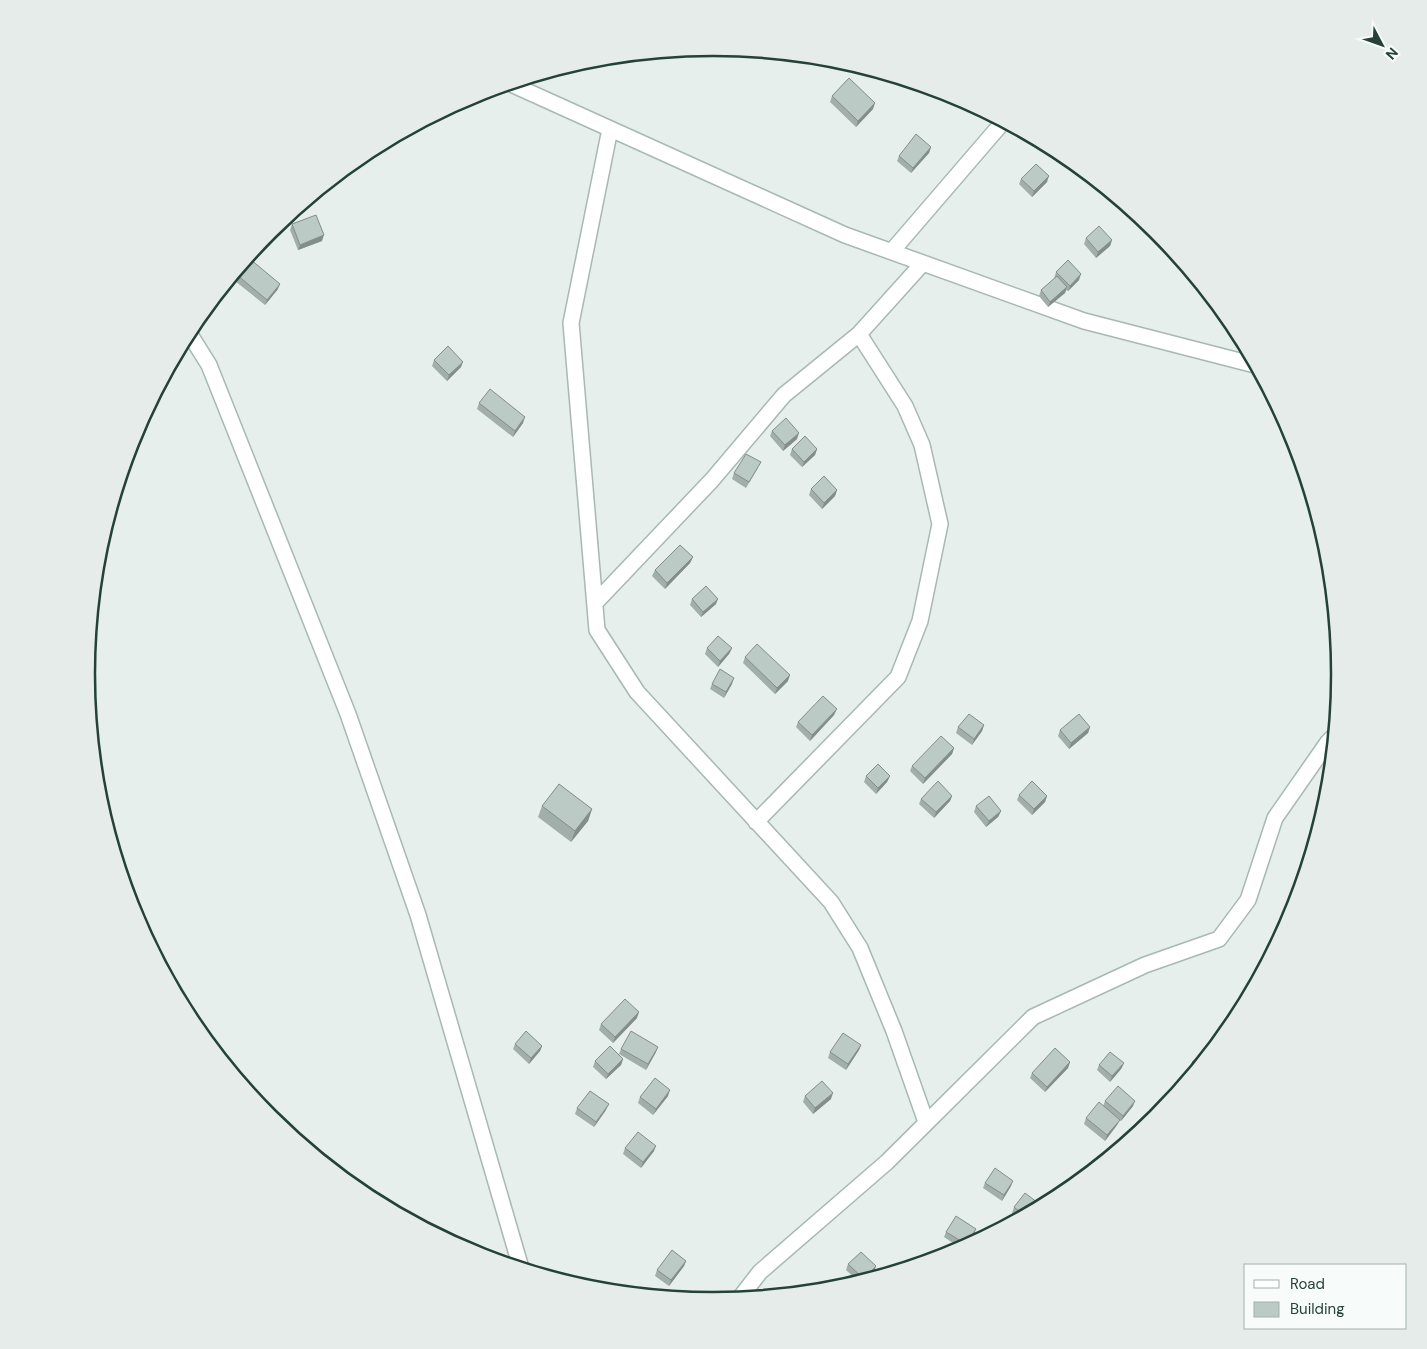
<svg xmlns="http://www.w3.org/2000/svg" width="1427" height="1349" viewBox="0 0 1427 1349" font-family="'DM Sans',sans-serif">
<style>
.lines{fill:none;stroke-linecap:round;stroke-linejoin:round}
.minor-casing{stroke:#a8b8b2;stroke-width:18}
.minor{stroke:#fff;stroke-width:15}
.wall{fill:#a1aea9}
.shaded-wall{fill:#838d89}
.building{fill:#bbcac4;stroke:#838d89}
.rim{fill:none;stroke:#24423a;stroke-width:2.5}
</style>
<rect width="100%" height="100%" fill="#e6efeb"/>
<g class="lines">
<defs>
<path id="minor" d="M511,84L845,235L1084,321L1255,365
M610,129L571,323L597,630L637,692L831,902L860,948L894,1031L926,1122
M892,251L1003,122
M189,333L209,365L348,714L418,915L521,1268
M595,603L712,480L784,395L859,334L923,263
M756,822L898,677L920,621L940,524L922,445L905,406L859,334
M739,1299L760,1272L887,1162L1033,1017L1145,965L1219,939L1248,900L1275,818L1328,742L1334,736"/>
</defs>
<!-- minor casing -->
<use href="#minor" class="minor-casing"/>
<!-- minor -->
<use href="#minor" class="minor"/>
</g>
<!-- wall -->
<path class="wall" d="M832,96L873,109L856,127L830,102Z
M955,96L973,106L971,109Z
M931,147L929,153L911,173L897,161L899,156Z
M1021,179L1047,182L1032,197L1019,184Z
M292,224L322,241L298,250L290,230Z
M1086,238L1112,240L1110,246L1096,258L1084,244Z
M1056,272L1079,280L1068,291L1066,290L1065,293L1048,307L1039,296L1041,290L1054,279Z
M237,275L278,289L265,305L235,281Z
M434,360L461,367L447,381L432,366Z
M479,403L523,423L513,437L477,409Z
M772,431L797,439L783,451L770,436Z
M792,449H817L815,455L802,467L790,455Z
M758,468L746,488L732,479L734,473Z
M811,489L837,490L835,496L822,509L809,495Z
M693,557L690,563L665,589L652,576L655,570Z
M692,599L716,604L701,617L690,605Z
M707,648H732L729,654L718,667L705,654Z
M745,657L788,681L775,694L743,663Z
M712,684H732L724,698L710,689Z
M834,715L810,741L796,727L798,722Z
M984,725L982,731L972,745L956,733L958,727Z
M1090,727L1088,733L1069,749L1058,736L1060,730Z
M954,748L952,754L923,784L910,771L912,766Z
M866,776H890L887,782L876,794L864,782Z
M1019,795L1047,796L1045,802L1032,815L1017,800Z
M1319,795L1328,797L1326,806L1317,801Z
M952,796L950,801L934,818L919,804L921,799Z
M542,806L592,809L588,821L571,842L538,817Z
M976,806L1001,811L998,817L986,827L974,812Z
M637,1018L613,1043L599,1030L601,1024Z
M515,1044L542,1046L540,1051L529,1064L513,1049Z
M861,1045L859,1050L846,1070L828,1058L830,1052Z
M621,1049L656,1052L646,1070L619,1054Z
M1209,1054L1179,1091L1176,1088L1178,1082L1191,1069L1190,1068L1192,1062Z
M623,1059L621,1065L606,1079L593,1067L595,1061Z
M1070,1062L1068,1068L1045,1092L1030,1078L1032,1073Z
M1124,1063L1121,1069L1110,1082L1097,1070L1099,1065Z
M668,1096L653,1115L638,1103L640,1097Z
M805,1096L831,1099L813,1114L803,1102Z
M1105,1101L1133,1106L1121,1121L1119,1120L1117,1125L1105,1141L1084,1124L1086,1118L1103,1106Z
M577,1108L606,1110L594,1127L575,1114Z
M625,1148L654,1151L641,1168L623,1154Z
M985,1183L1011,1186L1002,1201L983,1188Z
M1042,1206L1019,1219L1012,1213L1014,1207Z
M946,1232L974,1234L965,1247L962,1249L944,1237Z
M686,1261L684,1266L669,1286L655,1276L657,1270Z
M848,1264L874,1272L866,1280L859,1282L846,1270Z"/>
<!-- shaded-wall -->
<path class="shaded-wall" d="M875,103L873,109L856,127L858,121Z
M931,147L929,153L911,173L913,168Z
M1049,176L1047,182L1032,197L1034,191Z
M324,235L322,241L298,250L300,245Z
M1112,240L1110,246L1096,258L1098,252Z
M1081,274L1079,280L1068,291L1070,286Z
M280,284L278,289L265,305L267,300Z
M1067,287L1065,293L1048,307L1050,302Z
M463,362L461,367L447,381L449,375Z
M525,417L523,423L513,437L515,431Z
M799,433L797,439L783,451L785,445Z
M817,449L815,455L802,467L804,462Z
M837,490L835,496L822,509L824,503Z
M693,557L690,563L665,589L667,583Z
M718,599L716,604L701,617L703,612Z
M732,648L729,654L718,667L720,661Z
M790,675L788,681L775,694L777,688Z
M734,678L732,684L724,698L726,692Z
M837,709L834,715L810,741L812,735Z
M984,725L982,731L972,745L974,739Z
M1090,727L1088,733L1069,749L1071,743Z
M954,748L952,754L923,784L925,778Z
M890,776L887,782L876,794L878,788Z
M952,796L950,801L934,818L936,812Z
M1047,796L1045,802L1032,815L1034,809Z
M592,809L588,821L571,842L575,831Z
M1001,811L998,817L986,827L989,821Z
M639,1012L637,1018L613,1043L615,1037Z
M861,1045L859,1050L846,1070L848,1064Z
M542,1046L540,1051L529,1064L531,1058Z
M658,1047L656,1052L646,1070L648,1064Z
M623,1059L621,1065L606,1079L608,1074Z
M1070,1062L1068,1068L1045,1092L1047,1087Z
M1124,1063L1121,1069L1110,1082L1112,1076Z
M670,1090L668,1096L653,1115L656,1109Z
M833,1093L831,1099L813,1114L815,1108Z
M1135,1101L1133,1106L1121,1121L1123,1116Z
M609,1104L606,1110L594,1127L596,1122Z
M1120,1120L1117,1125L1105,1141L1107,1135Z
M656,1146L654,1151L641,1168L643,1162Z
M1013,1181L1011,1186L1002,1201L1004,1195Z
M976,1229L974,1234L965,1248L966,1244Z
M686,1261L684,1266L669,1286L671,1280Z
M876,1266L874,1272L866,1280L863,1281L864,1279Z"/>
<!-- building -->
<path class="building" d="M849,78L875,103L858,121L832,96Z
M916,134L931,147L913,168L899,156Z
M1036,164L1049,176L1034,191L1021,179Z
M316,215L324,235L300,245L292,224Z
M1099,226L1112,240L1098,252L1086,238Z
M250,259L280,284L267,300L237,275Z
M1068,260L1081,274L1070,286L1056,272Z
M1057,276L1067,287L1050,302L1041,290Z
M448,346L463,362L449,375L434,360Z
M490,389L525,417L515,431L479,403Z
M786,418L799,433L785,445L772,431Z
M805,436L817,449L804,462L792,449Z
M746,454L761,462L749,482L734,473Z
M824,476L837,490L824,503L811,489Z
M680,545L693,557L667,583L655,570Z
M706,586L718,599L703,612L692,599Z
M718,636L732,648L720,661L707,648Z
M757,644L790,675L777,688L745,657Z
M720,669L734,678L726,692L712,684Z
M823,696L837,709L812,735L798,722Z
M969,714L984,725L974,739L958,727Z
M1079,714L1090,727L1071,743L1060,730Z
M941,736L954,748L925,778L912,766Z
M878,764L890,776L878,788L866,776Z
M1329,778H1330L1328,800L1319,795Z
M938,781L952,796L936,812L921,799Z
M1032,781L1047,796L1034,809L1019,795Z
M559,784L592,809L575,831L542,806Z
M989,796L1001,811L989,821L976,806Z
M625,999L639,1012L615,1037L601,1024Z
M526,1031L542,1046L531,1058L515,1044Z
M631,1031L658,1047L648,1064L621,1049Z
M843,1033L861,1045L848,1064L830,1052Z
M610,1046L623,1059L608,1074L595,1061Z
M1055,1048L1070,1062L1047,1087L1032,1073Z
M1206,1050L1209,1054L1197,1069L1192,1062Z
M1110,1052L1124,1063L1112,1076L1099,1065Z
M1191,1069L1194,1072L1182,1087L1178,1082Z
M655,1078L670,1090L656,1109L640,1097Z
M822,1081L833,1093L815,1108L805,1096Z
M1118,1086L1135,1101L1123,1116L1105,1101Z
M590,1091L609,1104L596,1122L577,1108Z
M1099,1102L1120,1120L1107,1135L1086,1118Z
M638,1132L656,1146L643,1162L625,1148Z
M1130,1136L1132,1138L1122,1147Z
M995,1168L1013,1181L1004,1195L985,1183Z
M1025,1193L1042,1206L1025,1216L1014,1207Z
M956,1216L976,1229L966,1244L946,1232Z
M672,1250L686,1261L671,1280L657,1270Z
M861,1252L876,1266L864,1279L848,1264Z
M640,1287L652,1295L635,1294Z"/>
<!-- crop -->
<path d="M0 0H1427V1349H0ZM95 674a618 618 0 1 1 1236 0a618 618 0 1 1-1236 0Z" fill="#e6ecea" fill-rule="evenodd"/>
<path class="rim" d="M95 674a618 618 0 1 1 1236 0a618 618 0 1 1-1236 0Z"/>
<!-- legend -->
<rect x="1244" y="1264" width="162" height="65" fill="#f7fbf9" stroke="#a3b1ad"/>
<rect x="1254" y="1280" width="25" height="8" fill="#ffffff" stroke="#a3b1ad"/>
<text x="1290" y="1289" font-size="15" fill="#24423a">Road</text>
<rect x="1254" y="1302" width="25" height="15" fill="#bbcac4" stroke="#a3b1ad"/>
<text x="1290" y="1314" font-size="15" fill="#24423a">Building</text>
<!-- north arrow -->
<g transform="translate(1382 45) rotate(131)" stroke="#f7fbf9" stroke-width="4" paint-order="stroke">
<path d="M0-4L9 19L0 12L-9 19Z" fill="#24423a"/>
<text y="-8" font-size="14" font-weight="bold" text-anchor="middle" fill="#24423a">N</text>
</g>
</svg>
